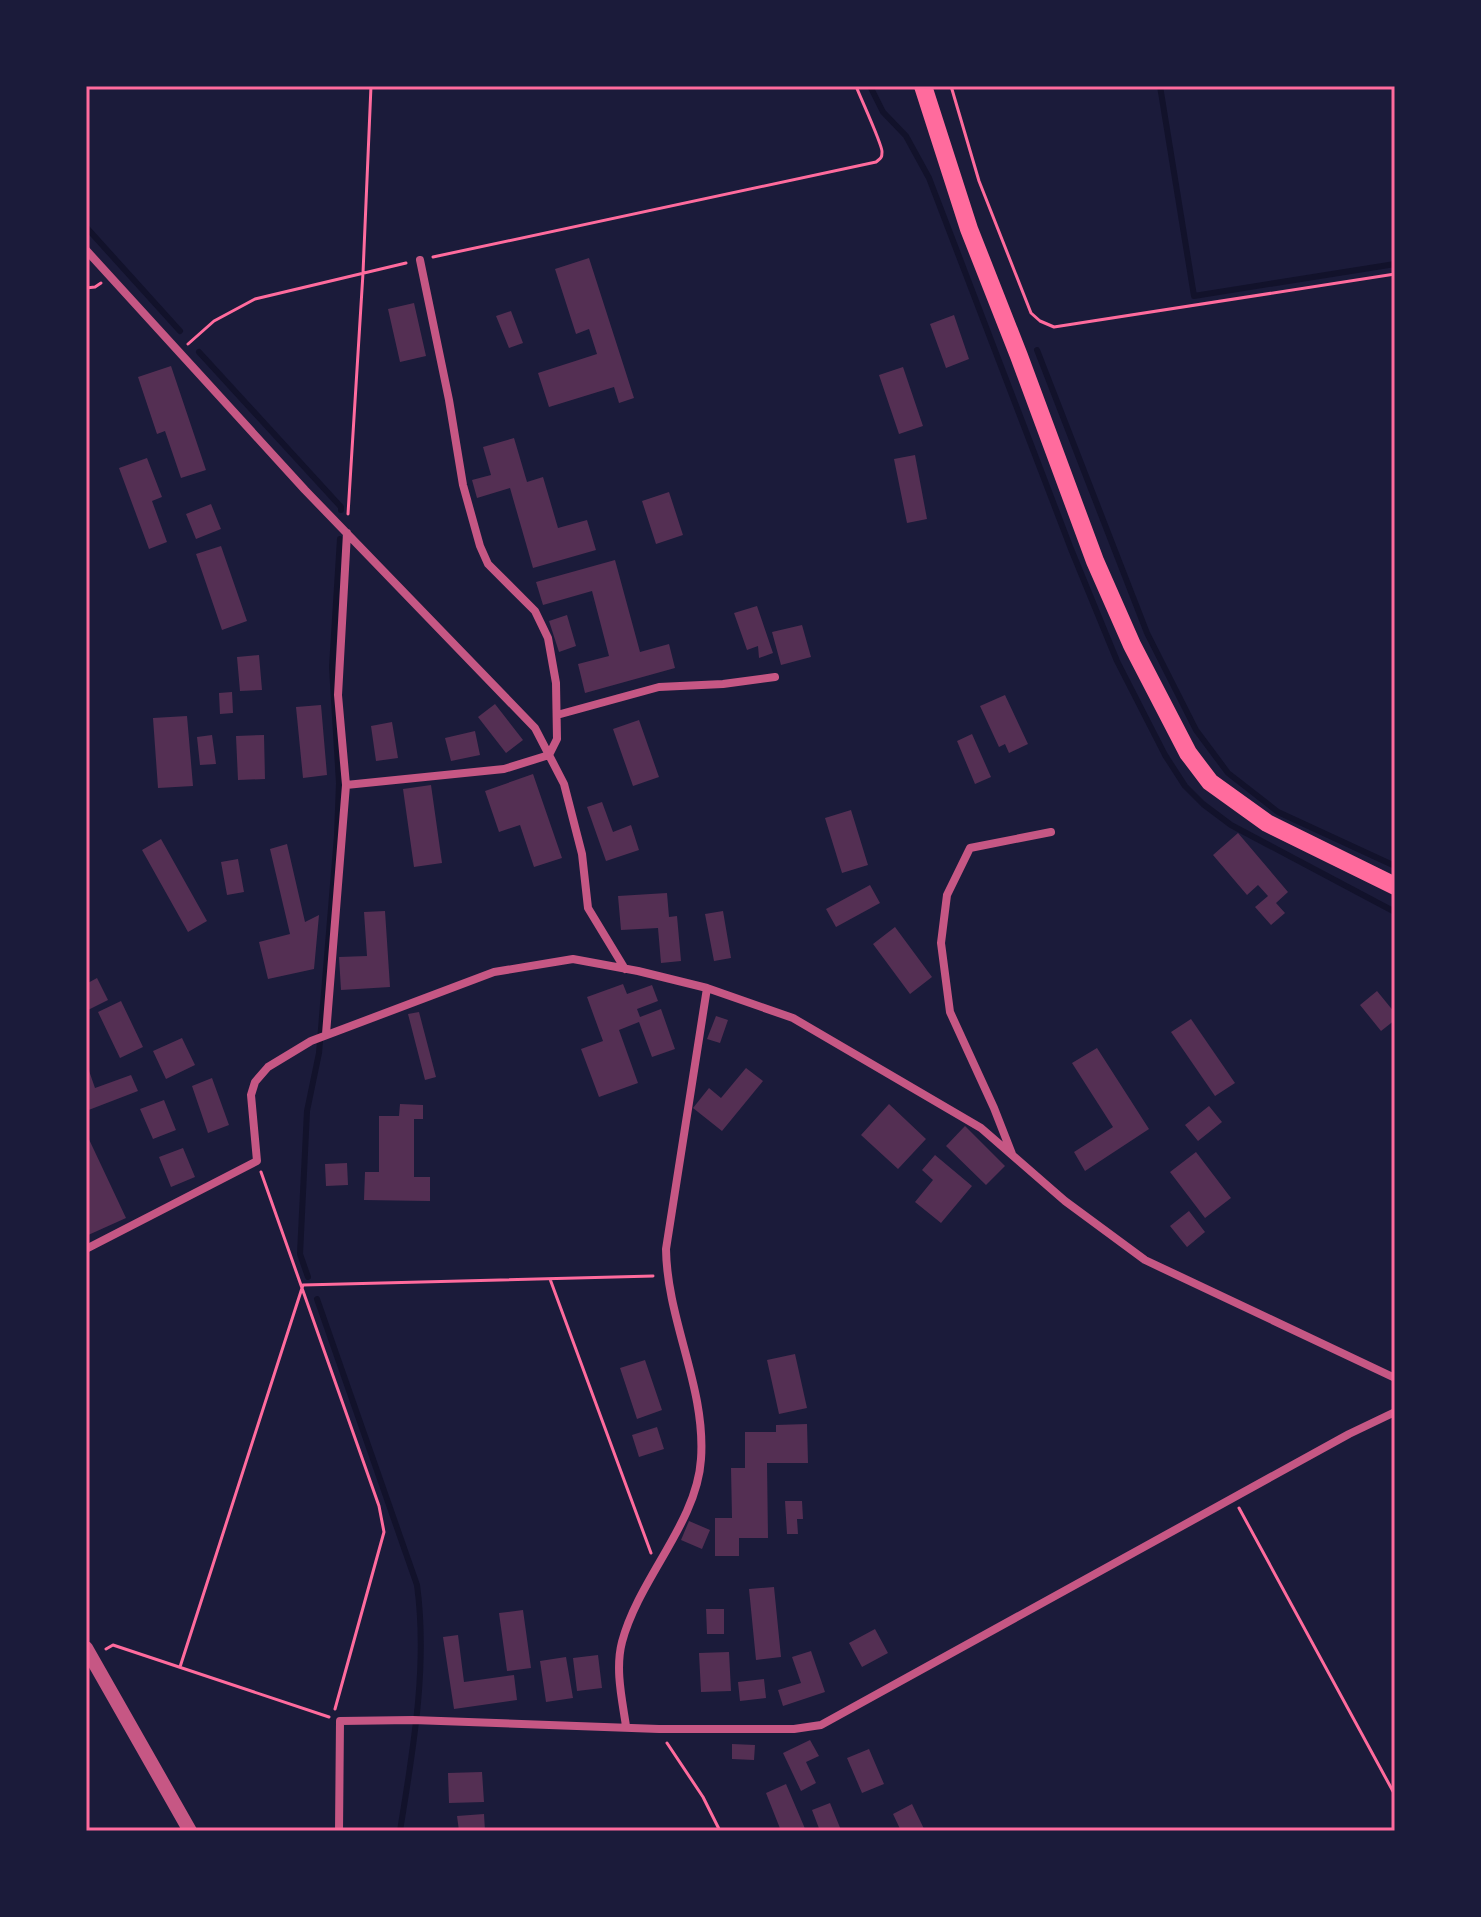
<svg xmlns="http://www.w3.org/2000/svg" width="1481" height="1917" viewBox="0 0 1481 1917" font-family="Poppins,sans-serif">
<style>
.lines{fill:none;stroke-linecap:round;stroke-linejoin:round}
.stream{stroke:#12122b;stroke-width:6}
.building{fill:#542f53}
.path{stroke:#ff6b9d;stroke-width:3}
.minor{stroke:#c65784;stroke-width:8}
.tertiary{stroke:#c65784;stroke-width:14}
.primary{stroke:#ff6b9d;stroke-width:18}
.neatline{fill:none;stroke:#ff6b9d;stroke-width:3}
</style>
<rect width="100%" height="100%" fill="#1b1b3a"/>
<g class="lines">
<!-- stream -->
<path class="stream" d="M870,86L883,112L906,136L929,178L1071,549L1117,661L1165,755L1185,786L1203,804L1231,825L1395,912
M1160,86L1194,296L1395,264
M86,227L180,331
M1037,350L1147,633L1196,730L1228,773L1278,812L1395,866
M199,352L341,507V510
M308,1277L300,1254L307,1111L319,1053L337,836L339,783L332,667L340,539
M317,1299L417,1585C428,1666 413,1750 400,1831"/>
</g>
<!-- building -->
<path class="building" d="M589,258L634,398L619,403L614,387L549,407L538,373L597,354L589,329L576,334L555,269Z
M414,303L426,356L400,362L388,309Z
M511,311L523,343L509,348L496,316Z
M954,315L969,359L946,368L930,324Z
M171,366L206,470L181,478L165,431L157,434L138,377Z
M903,367L923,426L899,434L879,375Z
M514,438L527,482L543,477L558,528L587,520L596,550L533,568L510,488L477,498L472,480L491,475L483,447Z
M915,455L927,519L907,523L894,459Z
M147,458L162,497L152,501L167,542L149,549L119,468Z
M669,492L683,535L656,544L642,501Z
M211,504L221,529L196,539L186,514Z
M221,546L247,621L222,630L196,554Z
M615,560L640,652L669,644L675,668L585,693L578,664L609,656L592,591L543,605L536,582Z
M757,606L773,653L759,658L758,646L747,650L734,613Z
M567,615L576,646L559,652L549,621Z
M802,625L811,657L781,665L772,632Z
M259,655L262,690L240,691L237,657Z
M232,692L233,713L220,714L219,693Z
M1005,695L1028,744L1009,753L1005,744L999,747L980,706Z
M495,704L523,740L506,753L478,717Z
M321,705L327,775L303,778L296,707Z
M187,716L193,786L158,788L153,718Z
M639,720L659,777L633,786L613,729Z
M392,722L398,758L376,761L371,726Z
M475,731L480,755L451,761L445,738Z
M972,734L991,777L975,784L957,741Z
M212,735L216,764L200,765L197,737Z
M264,735L265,779L238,780L236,736Z
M533,774L562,858L534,867L520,825L499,832L485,791Z
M431,785L442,863L414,867L403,789Z
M602,802L613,832L631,825L639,850L606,861L587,807Z
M851,810L868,865L842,873L825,818Z
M1238,833L1288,892L1276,903L1285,913L1271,925L1255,907L1268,896L1258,885L1247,895L1213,855Z
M161,839L207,921L188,932L142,850Z
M287,844L305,922L319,915L314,969L268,979L259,942L290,934L270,849Z
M238,859L244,892L227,895L221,862Z
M870,885L880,903L836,927L826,909Z
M667,893L669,917L677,916L681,961L661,963L658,928L621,930L618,896Z
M385,911L390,987L341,990L339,957L367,956L364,912Z
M723,911L731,958L714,961L705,914Z
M895,927L932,977L910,994L873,944Z
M97,978L108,1000L86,1011V984Z
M623,984L627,994L652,985L658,1001L637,1009L640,1017L661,1009L675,1049L652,1057L639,1022L619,1030L638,1083L599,1097L581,1049L603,1041L587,997Z
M1377,991L1395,1013V1020L1381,1031L1360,1005Z
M121,1001L143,1047L120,1058L98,1012Z
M419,1012L436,1077L425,1080L408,1014Z
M716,1016L728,1020L720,1043L707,1039Z
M1191,1019L1235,1083L1215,1096L1171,1032Z
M182,1038L195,1065L166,1079L153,1051Z
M1097,1048L1149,1129L1085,1171L1074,1152L1113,1127L1072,1063Z
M88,1068L95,1088L131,1075L138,1091L86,1111V1069Z
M746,1068L763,1081L722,1131L693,1108L709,1088L721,1098Z
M212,1078L229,1125L208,1133L192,1086Z
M164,1100L176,1130L153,1139L140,1109Z
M400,1104L423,1105V1119H414V1177H430V1201L364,1200L365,1172H379V1116H399Z
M889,1104L926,1139L898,1169L861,1135Z
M1209,1106L1222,1122L1198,1141L1185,1125Z
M965,1126L1005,1166L986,1185L946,1146Z
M86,1133L126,1218L86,1236Z
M183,1148L195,1177L171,1187L159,1157Z
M1196,1152L1231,1198L1205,1218L1170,1172Z
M935,1155L972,1186L941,1223L915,1202L933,1180L922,1170Z
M347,1163L348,1185L326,1186L325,1164Z
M1189,1211L1205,1232L1187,1247L1170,1226Z
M795,1354L807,1408L779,1414L767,1360Z
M645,1360L662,1410L637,1419L620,1368Z
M807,1424L808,1463H767L768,1538H739V1556H715V1518H732L731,1468H745V1432H776V1425Z
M657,1427L664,1449L639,1457L632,1435Z
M785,1501H802L803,1519H797L798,1534H787Z
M689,1521L710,1530L702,1549L681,1540Z
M774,1587L781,1657L756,1660L749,1589Z
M706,1609H724V1634H707Z
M523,1610L531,1668L507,1671L499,1613Z
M875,1629L888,1653L862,1667L849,1643Z
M458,1635L464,1682L514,1675L517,1700L454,1709L443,1637Z
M811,1651L825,1692L783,1706L778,1690L801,1683L792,1657Z
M729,1652L731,1691L701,1692L699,1653Z
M598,1655L602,1688L577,1691L573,1658Z
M566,1657L573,1698L546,1702L540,1661Z
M764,1679L766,1698L740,1701L738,1682Z
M810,1740L819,1756L806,1762L816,1783L801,1791L783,1753Z
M732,1744L755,1745L754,1760L732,1759Z
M869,1749L884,1784L862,1793L847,1758Z
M482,1772L484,1802L449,1803L448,1773Z
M786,1784L806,1831H781L766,1793Z
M830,1803L841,1830L820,1831L812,1810Z
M912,1804L925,1831H901L893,1814Z
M484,1814L485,1831H459L457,1816Z"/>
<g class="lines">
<!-- path -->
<path class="path" d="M951,86L979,181L1031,313L1040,321L1054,327L1395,274
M433,257L876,162C881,158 882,158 882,152C883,146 860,97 856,86
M86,288L95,287L101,283
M188,344L214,321L255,299L406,263
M348,514L363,273L371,86
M261,1172L379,1506L384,1532L335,1709
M550,1279L651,1553
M1239,1508L1395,1795
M106,1649L113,1645L329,1717
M180,1667L303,1285L653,1276
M667,1743L703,1797L720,1831"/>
<!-- minor -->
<path class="minor" d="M86,250L305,490L535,728L564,784L582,854L588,908L625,969
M557,715L659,687L723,684L775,677
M346,785L504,769L549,755L557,739L556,683L548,638L535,611L488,564L480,546L463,485L449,400L420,260
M326,1034L346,785L338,695L347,533
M1012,1154L994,1108L950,1012L941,943L947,895L970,848L1051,832
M86,1249L257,1161L251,1095L255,1082L268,1067L311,1041L494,972L573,959L638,971L707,988L793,1018L981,1128L1065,1201L1145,1260L1395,1378
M626,1726C622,1699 615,1669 622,1642C639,1578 697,1523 701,1459C706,1387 667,1321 666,1249L707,988
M339,1831L340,1721L413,1720L659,1729H794L821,1725L1349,1434L1395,1412"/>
<!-- tertiary -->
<path class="tertiary" d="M86,1648L190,1831"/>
<!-- primary -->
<path class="primary" d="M923,86L969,229L1019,356L1095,561L1132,645L1188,753L1210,782L1267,823L1395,886"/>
</g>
<!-- border -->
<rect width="1481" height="1917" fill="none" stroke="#1b1b3a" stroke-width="176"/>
<rect x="88" y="88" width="1305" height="1741" class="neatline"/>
</svg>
